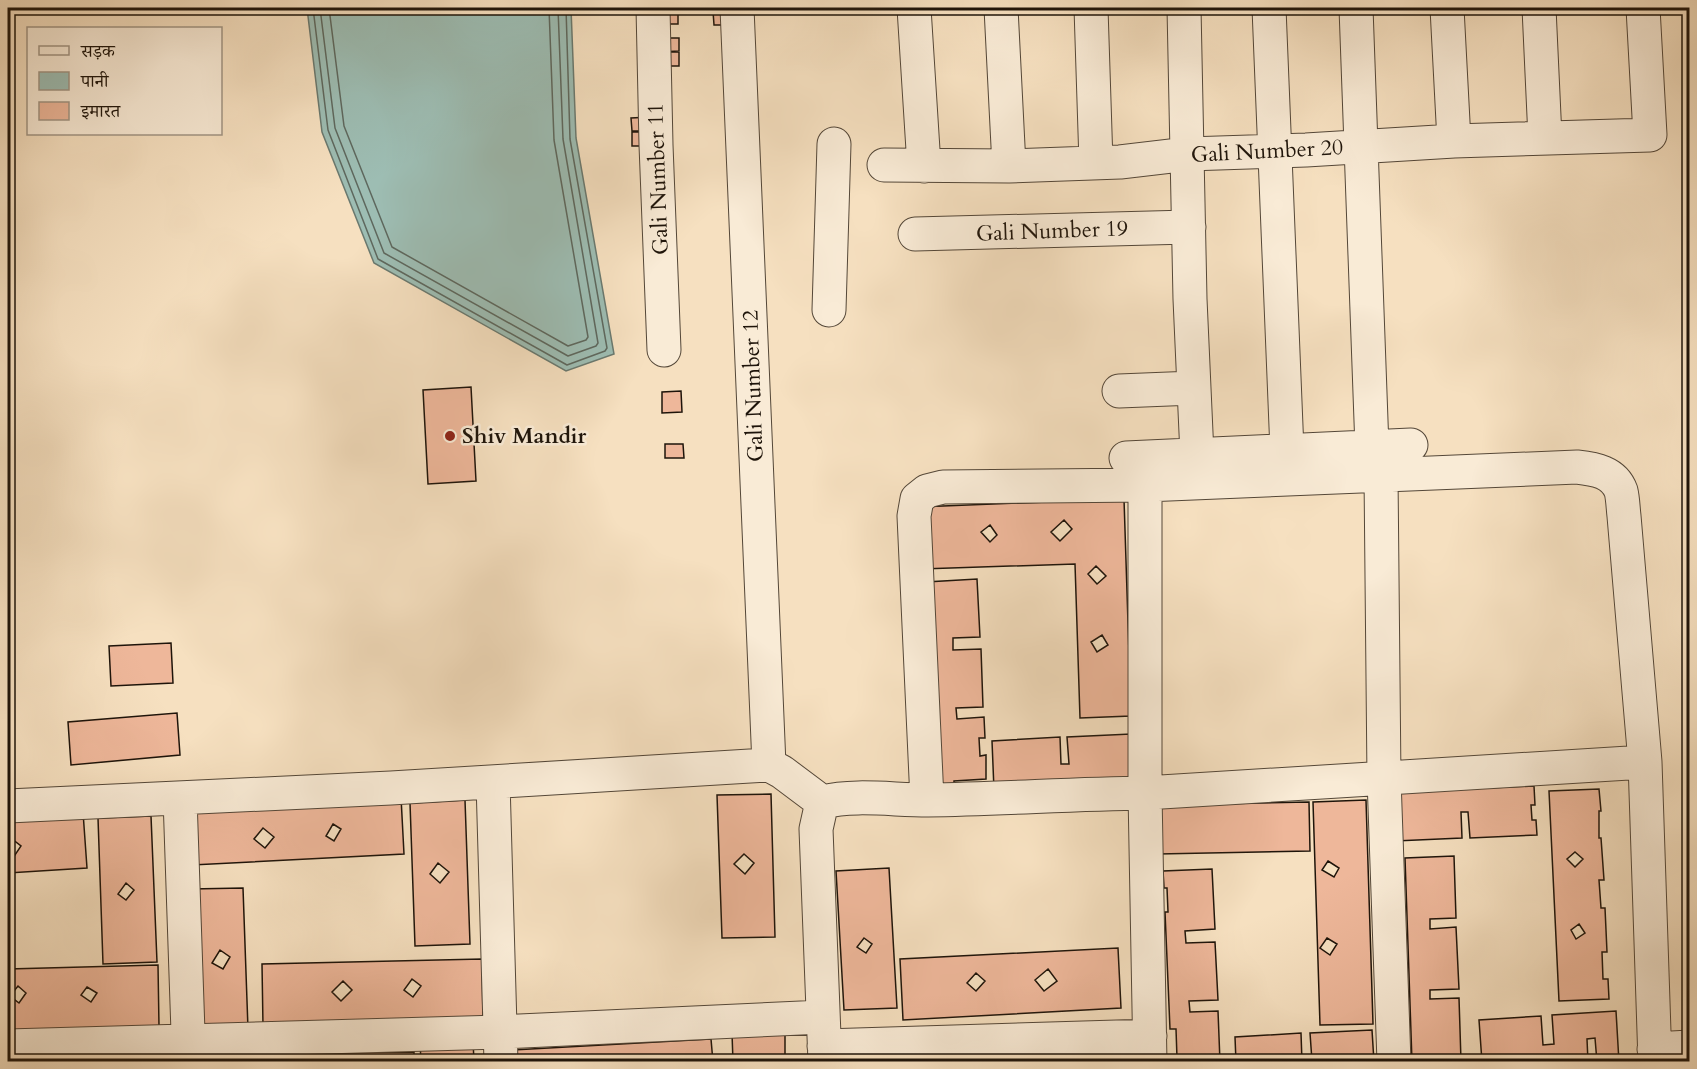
<svg xmlns="http://www.w3.org/2000/svg" width="1697" height="1069" viewBox="0 0 1697 1069" font-family="Cardo,'Noto Serif Devanagari',serif">
<style>
.water{fill:#9dbdb3;stroke:#6a796f;stroke-width:1.5}
.lines{fill:none;stroke-linecap:round;stroke-linejoin:round}
.shore{stroke:#5e685e;stroke-width:1.5}
.building{fill:#eeb79a;stroke:#1e140a;stroke-width:1.5;fill-rule:evenodd}
.minor-casing{stroke:#544738;stroke-width:35}
.minor{stroke:#f9ebd6;stroke-width:33}
.poi-dot{fill:#8f2418;stroke:#f9ebd6;stroke-width:2}
.labels{text-anchor:middle;dominant-baseline:central;stroke-width:5;stroke-linejoin:round;paint-order:stroke}
.street-label{font-size:22px;fill:#1e140a;stroke:#f9ebd6}
.poi-label{font-size:22px;font-weight:bold;fill:#1e140a;stroke:#f9ebd6;text-anchor:start}
</style>
<rect width="100%" height="100%" fill="#f6e0c0"/>
<filter id="stains"><feTurbulence type="fractalNoise" baseFrequency=".00333" numOctaves="4"/><feColorMatrix values="0 0 0 0 .2 0 0 0 0 .09 0 0 0 0 .02 0 0 0 .5 -.17"/></filter>
<radialGradient id="worn" r=".72"><stop offset=".6" stop-color="#630" stop-opacity="0"/><stop offset="1" stop-color="#630" stop-opacity=".3"/></radialGradient>
<!-- water -->
<path class="water" d="M307,8H571L576,138L614,354L566,371L374,263L322,132Z"/>
<g class="lines">
<!-- shore -->
<path class="shore" d="M313,8L328,130L378,259L567,365L605,351L607,348L570,139L566,8
M320,8L335,128L384,253L568,356L596,346L598,343L563,139L558,8
M329,8L344,126L392,247L568,346L586,340L588,337L554,140L549,8"/>
</g>
<!-- building -->
<path class="building" d="M659,8H678V24H660Z
M713,11H732V25H714Z
M660,38H679V51L660,52Z
M660,52H679V66H660Z
M650,117V131H632L631,118Z
M632,132H650L651,146H632Z
M471,387L476,481L428,484L423,390Z
M681,391L682,412L662,413V392Z
M665,444H683L684,458H665Z
M1124,499L1131,716L1080,718L1075,564L921,569L918,507ZM1064,520L1072,529L1060,541L1051,532ZM990,525L997,535L990,542L981,532ZM1096,566L1106,576L1097,584L1088,574ZM1102,635L1108,645L1097,652L1091,642Z
M977,579L980,637L953,638V650L981,649L983,707L956,708L957,719L984,717L985,738H979L980,756L986,755V779L954,781V784L935,785L926,582Z
M171,643L173,683L111,686L109,646Z
M177,713L180,755L71,765L68,722Z
M1131,734L1133,782L994,790L992,741L1060,737L1061,764H1069L1067,737Z
M1534,786L1535,805H1531L1532,820H1536L1537,835L1470,838L1468,812H1461L1462,838L1395,841L1393,792Z
M1599,789L1601,811H1599V838H1601L1604,880H1599L1601,908H1605L1607,952H1602L1603,979H1608L1609,999L1559,1001L1549,791ZM1575,852L1583,859L1575,867L1567,859ZM1579,924L1585,933L1576,939L1571,930Z
M771,794L775,937L722,938L717,795ZM744,854L754,863L745,874L734,864Z
M401,797L404,854L192,865L189,808ZM333,824L341,829L334,841L326,836ZM263,828L274,837L265,848L254,839Z
M465,800L470,944L415,946L410,803ZM438,863L449,872L440,883L430,874Z
M1366,800L1373,1024L1320,1025L1313,802ZM1328,861L1339,868L1334,877L1322,870ZM1327,938L1337,944L1330,955L1320,948Z
M1309,802L1310,851L1158,854L1156,805Z
M83,812L87,868L8,873V854L13,858L21,846L12,839L8,844V816Z
M151,816L157,962L103,964L98,818ZM126,883L134,890L126,900L118,894Z
M1454,856L1456,918L1430,919V929L1456,927L1459,989L1430,990V999L1459,998L1461,1061L1412,1062L1405,858Z
M889,868L897,1008L844,1010L836,871ZM864,938L872,944L866,953L857,947Z
M1212,869L1215,929L1185,931L1186,943L1215,942L1218,1000L1189,1001L1190,1012L1218,1011L1220,1062H1172V1058H1177L1176,1029H1170L1165,912H1168L1167,888H1164L1163,871Z
M243,888L248,1029L195,1031L191,889ZM220,950L230,957L223,969L212,963Z
M1118,948L1121,1008L903,1020L900,959ZM1048,969L1057,981L1044,991L1035,980ZM976,973L985,981L976,991L967,983Z
M482,959L483,1020L263,1026L262,964ZM412,979L421,986L413,997L404,990ZM343,981L352,990L341,1001L332,992Z
M158,965L159,1026L8,1030V969ZM18,986L26,993L19,1003L10,996ZM87,987L97,993L91,1002L81,995Z
M1616,1011L1619,1062H1597L1595,1038L1587,1039L1588,1062H1482L1479,1020L1541,1016L1543,1045L1554,1044L1552,1015Z
M1372,1030L1374,1062H1306L1312,1061L1310,1033Z
M785,1031V1062H733L732,1033Z
M1301,1033L1302,1062H1236L1235,1037Z
M711,1039L713,1062H495L494,1051Z
M473,1040L474,1062H421L420,1042Z
M172,1051V1062H123L122,1053Z
M414,1052V1062H204V1054Z
M1067,1052V1062H888Z
M1131,1058V1062H1080V1061Z"/>
<g class="lines">
<defs>
<path id="minor" d="M653,8L656,145L664,350
M737,8L769,765
M914,8L924,166
M1001,8L1009,166
M1091,8L1096,163
M1184,8L1190,299L1197,455
M1269,8L1287,451
M1356,8L1372,448
M1447,8L1454,141
M1539,8L1545,138
M884,165L1009,166L1120,162L1188,154L1306,150L1454,141L1650,135L1643,8
M915,234L1189,227
M829,310L834,144
M1119,391L1194,388
M1126,458L1411,445
M1381,475L1384,779L1394,1062
M1145,485V793L1150,1062
M493,782L501,1062
M180,798L189,1062
M927,800L914,516L917,499L927,491L943,487L1145,485L1577,467C1595,469 1614,472 1621,491C1623,499 1623,508 1624,516L1645,762
M8,806L391,788L750,766L769,765L782,772L822,802
M8,1046L500,1032L823,1017
M824,1046L1150,1036
M1654,1049L1690,1047
M825,1062L816,829L822,802C856,794 892,800 928,800C1000,799 1072,794 1145,793L1645,762L1655,1062"/>
</defs>
<!-- minor casing -->
<use href="#minor" class="minor-casing"/>
<!-- minor -->
<use href="#minor" class="minor"/>
</g>
<!-- markers -->
<circle class="poi-dot" cx="450" cy="436" r="6"/>
<g class="labels">
<!-- street labels -->
<g class="street-label">
<text transform="translate(1267 151) rotate(-3)">Gali Number 20</text>
<text transform="translate(658 179) rotate(-92)">Gali Number 11</text>
<text transform="translate(1052 231) rotate(-2)">Gali Number 19</text>
<text transform="translate(753 386) rotate(-92)">Gali Number 12</text>
</g>
<!-- poi labels -->
<g class="poi-label">
<text x="462" y="436">Shiv Mandir</text>
</g>
</g>
<!-- margin -->
<rect width="1697" height="1069" fill="none" stroke="#f6e0c0" stroke-width="30"/>
<rect x="9" y="9" width="1679" height="1051" fill="none" stroke="#1e140a" stroke-width="3"/>
<rect x="15" y="15" width="1667" height="1039" fill="none" stroke="#1e140a" stroke-width="1.5"/>
<!-- legend -->
<rect x="27" y="27" width="195" height="108" fill="#f9ebd6" stroke="#a19584" stroke-width="1.5"/>
<rect x="39" y="46" width="30" height="9" fill="#f9ebd6" stroke="#a19584" stroke-width="1.5"/>
<text x="81" y="57" font-size="18" fill="#1e140a">सड़क</text>
<rect x="39" y="72" width="30" height="18" fill="#9dbdb3" stroke="#a19584" stroke-width="1.5"/>
<text x="81" y="87" font-size="18" fill="#1e140a">पानी</text>
<rect x="39" y="102" width="30" height="18" fill="#eeb79a" stroke="#a19584" stroke-width="1.5"/>
<text x="81" y="117" font-size="18" fill="#1e140a">इमारत</text>
<rect width="100%" height="100%" filter="url(#stains)"/>
<rect width="100%" height="100%" fill="url(#worn)"/>
</svg>
